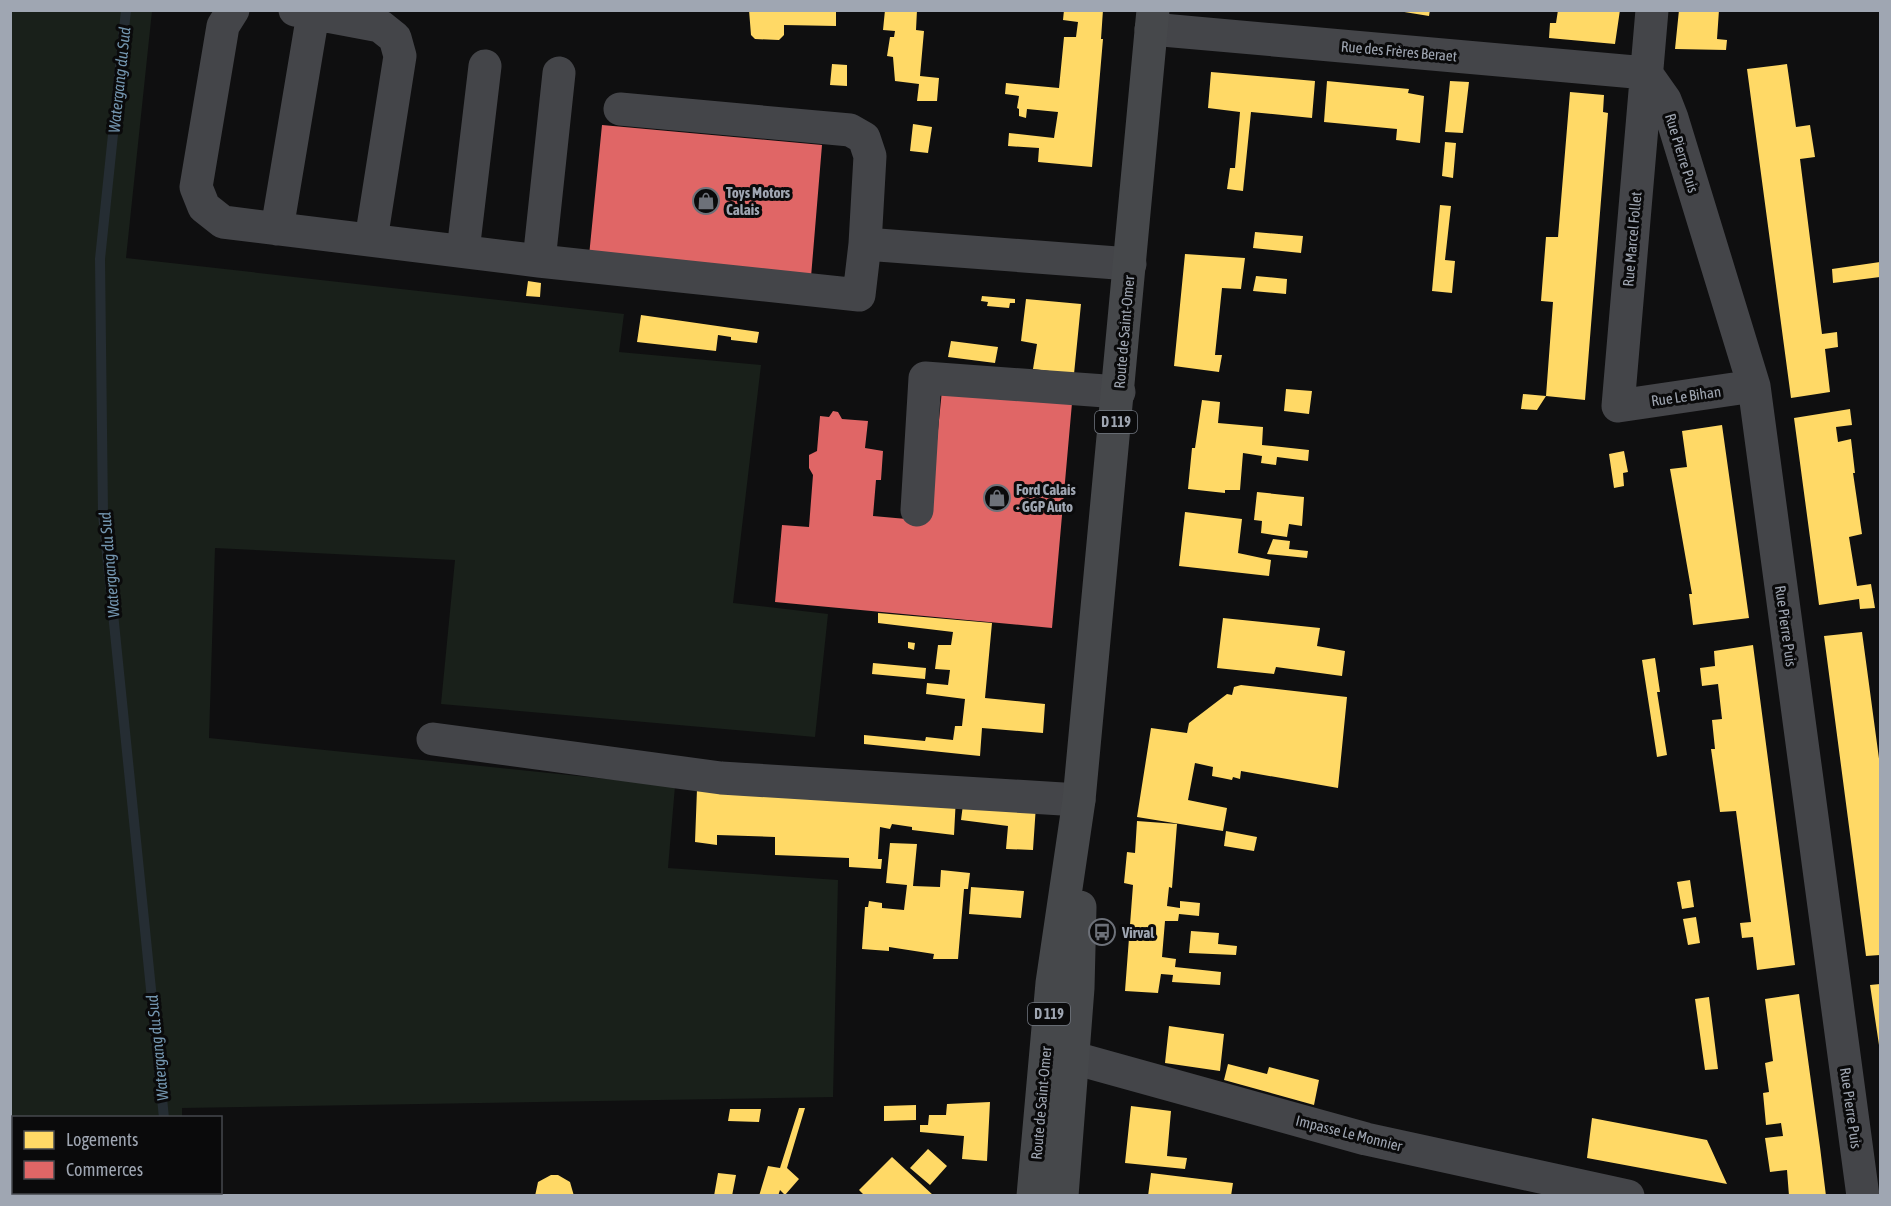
<svg xmlns="http://www.w3.org/2000/svg" width="1891" height="1206" viewBox="0 0 1891 1206" font-family="'Asap Condensed',sans-serif">
<style>
.green{fill:#19201a}
.homes{fill:#ffd966}
.shops{fill:#e06666}
.lines{fill:none;stroke-linecap:round;stroke-linejoin:round}
.stream{stroke:#252d33;stroke-width:10}
.minor{stroke:#444549;stroke-width:33}
.major{stroke:#46484b;stroke-width:33}
.labels{text-anchor:middle;dominant-baseline:central;stroke-width:6;stroke-linejoin:round;paint-order:stroke}
.shield{fill:#0a0a0b;stroke:#727780;stroke-width:1.5}
.shield-label{font-size:14px;font-weight:bold;fill:#9fa6b2}
.street-label{font-size:15px;fill:#9fa6b2;stroke:#0a0a0b}
.poi-label{font-size:15px;font-weight:bold;fill:#9fa6b2;stroke:#0a0a0b;text-anchor:start}
.water-label{font-size:16px;font-style:italic;fill:#7496b0;stroke:#0a0a0b}
</style>
<rect width="100%" height="100%" fill="#0f0f10"/>
<!-- green -->
<path class="green" d="M10,11H152L126,258L624,314L619,352L761,365L733,603L828,614L815,737L441,704L455,560L215,548L209,738L675,786L668,868L838,880L833,1097L182,1108V1117L14,1118V1192H188V1195H11Z"/>
<!-- homes -->
<path class="homes" d="M749,10H836V26L784,25V35L779,40L755,39L751,35Z
M885,10H917L916,30L924,31L920,76L939,78L937,101H917L919,84L895,81L893,57L887,56L890,37H894L895,31L883,30Z
M1064,10H1103L1101,39H1103L1092,167L1038,162L1039,148L1008,146L1009,133L1054,138L1058,112L1027,109L1026,118L1019,116V109L1017,108L1019,96L1005,94L1006,83L1059,88L1064,37H1076L1078,22L1063,20Z
M1392,10H1430L1429,16Z
M1558,10H1620L1615,44L1549,38L1550,23H1556Z
M1679,10H1719L1717,39L1727,40L1726,50L1675,49Z
M832,64L847,65V86L830,85Z
M1787,64L1796,127L1810,125L1815,157L1800,159L1822,334L1837,332L1838,347L1825,349L1830,392L1791,398L1747,69Z
M1211,72L1315,81L1312,118L1251,112L1243,191L1227,189L1230,168H1235L1240,112L1208,108Z
M1327,81L1409,89L1408,93L1424,96L1420,143L1396,140L1397,129L1324,122Z
M1450,81L1469,82L1463,133L1445,132Z
M1570,92L1604,95L1603,112L1608,113L1585,400L1546,396L1553,302L1541,301L1546,237H1558Z
M913,124L932,127L928,153L910,151Z
M1445,142L1456,143L1453,178L1442,176Z
M1440,205L1451,206L1445,260L1455,261L1452,293L1432,291Z
M1255,232L1303,236L1301,253L1253,248Z
M1185,254L1245,258L1241,289L1222,288L1215,355H1222L1219,372L1174,366Z
M1880,262V277L1833,283L1832,269Z
M1256,276L1287,279L1286,294L1253,291Z
M528,281L541,283L540,297L526,296Z
M982,296L1015,299V303H1010L1009,308L987,306L988,302L981,301Z
M1026,299L1081,304L1074,374L1033,369L1037,344L1021,341Z
M641,315L759,332L757,343L731,340V337L718,335L716,351L637,342Z
M951,341L998,347L995,363L948,357Z
M1286,389L1312,391L1309,414L1284,411Z
M1523,394L1546,396L1537,410L1521,409Z
M1202,400L1220,402L1218,423L1263,427L1262,445L1309,450L1308,461L1277,457L1276,465L1261,463L1262,456L1243,453L1240,490H1225V493L1188,489L1192,448H1195Z
M1850,409L1852,425L1836,427L1838,442L1851,439L1855,473H1853L1862,534L1849,537L1857,586L1871,584L1875,608L1860,609L1859,599L1819,605L1794,418Z
M1722,425L1749,618L1693,625L1689,594H1692L1670,469L1687,467L1682,431Z
M1624,451L1628,472L1623,473L1624,486L1614,488L1609,454Z
M1257,492L1304,497L1302,526L1289,524L1287,537L1261,533L1262,521L1254,520Z
M1185,512L1242,519L1238,553L1271,560L1269,576L1179,566Z
M1273,539L1290,541L1289,549L1308,551L1307,558L1267,554Z
M878,613L992,623L985,698L1045,704L1043,733L982,728L980,756L864,744V735L925,741L926,737L953,740L955,726H962L965,699L926,694L927,683L948,685L950,670L935,669L938,645H951L953,632L878,623Z
M1223,618L1320,628L1317,646L1345,651L1342,676L1276,667L1274,674L1217,668Z
M1862,632L1880,766V955L1866,956L1824,636Z
M908,642L915,643L914,650L908,648Z
M1753,645L1795,965L1757,970L1753,937L1742,938L1740,923L1751,922L1736,811L1720,812L1711,749H1715L1712,720L1722,719L1718,684L1702,686L1700,668L1715,666L1714,651Z
M1655,658L1660,692H1657L1667,755L1657,757L1642,660Z
M873,663L926,668L925,679L872,674Z
M1241,685L1347,697L1338,788L1241,771L1240,779L1233,777L1232,780L1212,776L1213,767L1195,763L1188,800L1227,808L1223,831L1137,817L1151,728L1187,733L1189,723L1227,694L1232,695L1234,687Z
M697,789L956,797L954,835L912,830V827L892,824L890,829L880,827L878,859H882L881,869L849,867V858L775,855V837L717,835V845L695,842Z
M964,797L1036,805L1033,850L1006,849L1008,826L961,820Z
M1137,821L1177,824L1172,888L1169,887L1167,906L1180,908V901L1200,903L1199,916L1179,914L1178,921H1165L1162,957L1176,959L1175,967L1221,972L1220,985L1172,982L1173,975L1161,974L1158,993L1125,991L1133,885L1124,883L1127,852L1135,853Z
M1226,831L1257,837L1254,851L1224,846Z
M890,843L917,844L913,886L940,887L941,870L970,873L968,889H964L958,959H933L934,954L889,947V951L862,949L865,907H868L869,901L882,903V908L904,910L907,885L886,883Z
M1690,880L1694,907L1682,909L1677,882Z
M971,887L1024,891L1021,918L969,914Z
M1696,917L1700,943L1688,945L1683,919Z
M1191,931L1219,933L1218,944L1237,946L1236,955L1189,953Z
M1880,984V1045H1879L1870,985Z
M1799,994L1820,1147L1826,1196H1789L1787,1170L1770,1172L1765,1138L1783,1136L1781,1123L1766,1125L1763,1093L1769,1092L1765,1063L1773,1061L1765,999Z
M1709,997L1718,1069L1705,1070L1695,999Z
M1169,1026L1224,1034L1220,1071L1165,1063Z
M1228,1064L1267,1074L1269,1067L1319,1080L1314,1105L1224,1080Z
M990,1102L987,1161L962,1159L964,1136L920,1132V1125H928L929,1115H946L947,1104Z
M916,1105V1120L884,1121V1106Z
M1131,1106L1171,1111L1167,1156L1187,1158L1185,1169L1125,1163Z
M799,1108H805L787,1168L799,1179L785,1195L780,1190L778,1196H759L768,1166L780,1168Z
M730,1109H761L759,1122L728,1121Z
M1592,1118L1707,1140L1727,1184L1587,1158Z
M928,1149L947,1166L930,1185L910,1168Z
M892,1157L934,1196H865L859,1190Z
M718,1173L736,1175L732,1196H714Z
M1151,1173L1233,1183L1231,1196H1148Z
M551,1175H558L570,1182L574,1196H535L538,1182Z"/>
<!-- shops -->
<path class="shops" d="M602,125L822,145L811,277L589,256Z
M942,390L1072,403L1052,628L775,602L782,525L809,527L813,475L809,468V455L817,451L820,416L829,417L833,411L838,412L842,419L868,421L865,448L883,451L881,480H876L873,516L929,521Z"/>
<g class="lines">
<!-- stream -->
<path class="stream" d="M126,10L100,259L103,514L164,1118
M170,1192V1196"/>
<!-- minor -->
<path class="minor" d="M233,10L223,26L196,187L204,207L223,222L539,261L859,295L865,244
M295,10L380,26L395,38L400,56L371,240
M1652,10L1618,406L1754,386
M1151,29L1646,73
M1646,73L1665,100L1672,118L1754,386L1863,1196
M620,109L850,130L864,138L870,156L865,244L1130,264
M277,229L313,14
M463,251L485,66
M539,261L559,73
M917,510L925,378L1119,392
M433,739L721,778L1079,800
M1074,1058L1366,1139L1628,1196"/>
<!-- major -->
<path class="major" d="M1033,1196L1052,983L1079,800L1153,10
M1062,1196L1078,988L1080,907"/>
</g>
<!-- icons -->
<defs>
<symbol id="shop-ring" viewBox="-11 -11 22 22"><circle r="9.5" fill="#0a0a0b" stroke="#6d7179" stroke-width="1.5"/><path d="M-5-2.5h2.3a2.7 3.5 0 0 1 5.4 0H5L5.5 6h-11ZM-1.5-2.5h3a1.5 2.3 0 0 0-3 0Z" fill="#6d7179"/></symbol>
<symbol id="bus-ring" viewBox="-11 -11 22 22"><circle r="9.5" fill="#0a0a0b" stroke="#6d7179" stroke-width="1.5"/><path d="M-5-6H5V4H4V6H2V4H-2V6H-4V4H-5ZM-3.5-4V0h7V-4ZM-3.5 1.2v1.5H-2V1.2ZM2 1.2v1.5H3.5V1.2Z" fill="#6d7179"/></symbol>
</defs>
<g fill-rule="evenodd">
<use href="#shop-ring" x="691" y="186" width="30" height="30"/>
<use href="#shop-ring" x="982" y="483" width="30" height="30"/>
<use href="#bus-ring" x="1087" y="917" width="30" height="30"/>
</g>
<g class="labels">
<!-- shield labels -->
<g class="shield">
<rect x="1095" y="411" width="42" height="22" rx="4.5"/>
<rect x="1028" y="1003" width="42" height="22" rx="4.5"/>
</g>
<g class="shield-label">
<text x="1116" y="422">D 119</text>
<text x="1049" y="1014">D 119</text>
</g>
<!-- street labels -->
<g class="street-label">
<text transform="translate(1399 51) rotate(5)">Rue des Frères Beraet</text>
<text transform="translate(1682 153) rotate(73)">Rue Pierre Puis</text>
<text transform="translate(1632 239) rotate(-85)">Rue Marcel Follet</text>
<text transform="translate(1124 332) rotate(-85)">Route de Saint-Omer</text>
<text transform="translate(1686 396) rotate(-8)">Rue Le Bihan</text>
<text transform="translate(1786 626) rotate(82)">Rue Pierre Puis</text>
<text transform="translate(1041 1103) rotate(-85)">Route de Saint-Omer</text>
<text transform="translate(1851 1108) rotate(82)">Rue Pierre Puis</text>
<text transform="translate(1349 1133) rotate(14)">Impasse Le Monnier</text>
</g>
<!-- poi labels -->
<g class="poi-label">
<text x="726" y="192">Toys Motors<tspan x="726" dy="17">Calais</tspan></text>
<text x="1016" y="489">Ford Calais<tspan x="1016" dy="17">- GGP Auto</tspan></text>
<text x="1122" y="932">Virval</text>
</g>
<!-- water labels -->
<g class="water-label">
<text transform="translate(119 80) rotate(-84)">Watergang du Sud</text>
<text transform="translate(109 565) rotate(-95)">Watergang du Sud</text>
<text transform="translate(157 1048) rotate(-96)">Watergang du Sud</text>
</g>
</g>
<!-- border -->
<rect width="1891" height="1206" fill="none" stroke="#9fa6b2" stroke-width="24"/>
<!-- legend -->
<rect x="12" y="1116" width="210" height="78" fill="#0a0a0b" stroke="#46484e" stroke-width="1.5"/>
<rect x="24" y="1131" width="30" height="18" fill="#ffd966" stroke="#46484e" stroke-width="1.5"/>
<text x="66" y="1146" font-size="18" fill="#9fa6b2">Logements</text>
<rect x="24" y="1161" width="30" height="18" fill="#e06666" stroke="#46484e" stroke-width="1.5"/>
<text x="66" y="1176" font-size="18" fill="#9fa6b2">Commerces</text>
</svg>
